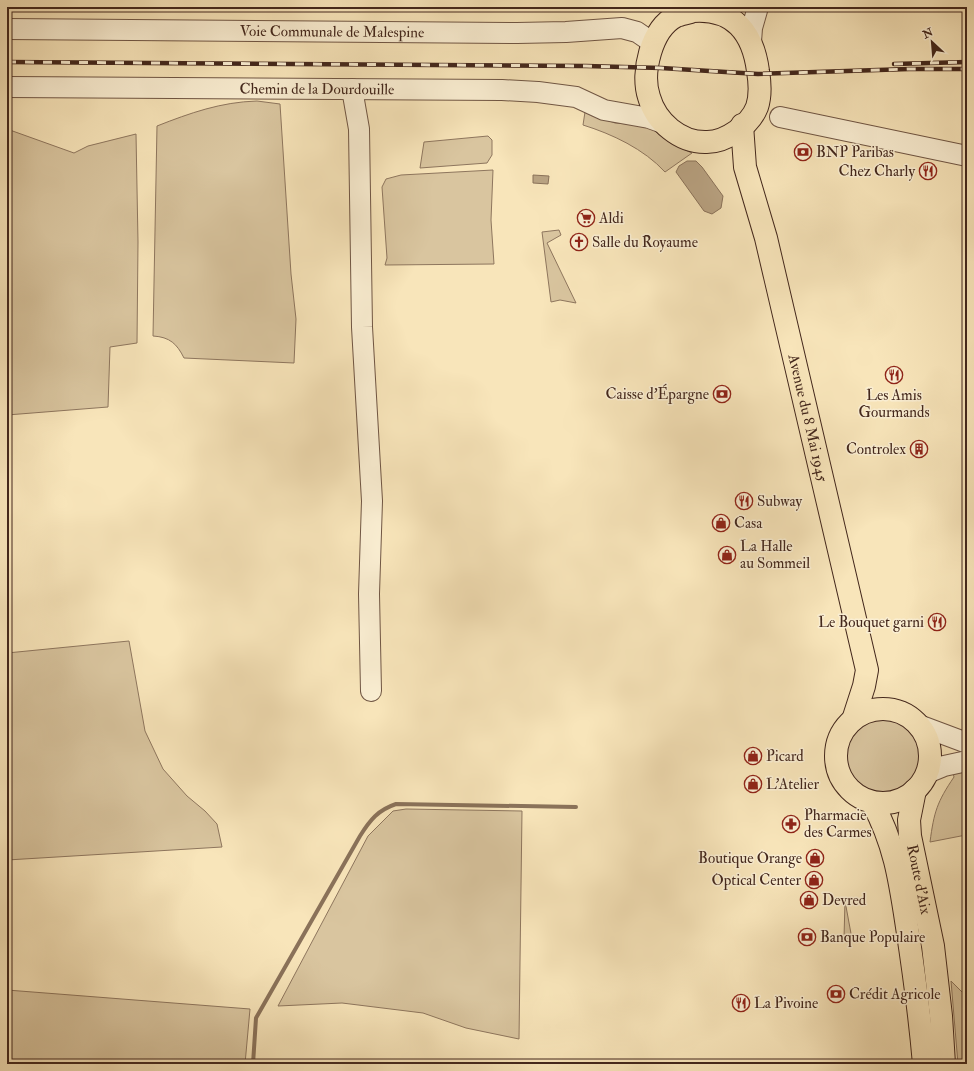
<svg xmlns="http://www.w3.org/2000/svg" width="974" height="1071" viewBox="0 0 974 1071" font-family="'IM FELL Double Pica',serif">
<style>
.green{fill:#d9c59f;stroke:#8e765e}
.water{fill:#baa484;stroke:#8a725a}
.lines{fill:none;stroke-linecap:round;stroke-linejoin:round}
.stream{stroke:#8a725a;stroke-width:4}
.minor-casing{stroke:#705644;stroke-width:22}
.major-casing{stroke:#43271c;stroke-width:24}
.minor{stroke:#faeed2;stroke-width:20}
.major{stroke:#f8e5ba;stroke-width:22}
.rail-casing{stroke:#43271c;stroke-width:4.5}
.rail{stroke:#faeed2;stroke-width:3;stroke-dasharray:9;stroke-linecap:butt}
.labels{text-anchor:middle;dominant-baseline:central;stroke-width:3;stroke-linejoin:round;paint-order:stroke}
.street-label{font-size:15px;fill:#43271c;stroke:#faeed2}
.poi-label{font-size:15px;fill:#43271c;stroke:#faeed2;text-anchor:start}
</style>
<rect width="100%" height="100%" fill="#f8e5ba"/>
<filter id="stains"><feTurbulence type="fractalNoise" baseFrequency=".005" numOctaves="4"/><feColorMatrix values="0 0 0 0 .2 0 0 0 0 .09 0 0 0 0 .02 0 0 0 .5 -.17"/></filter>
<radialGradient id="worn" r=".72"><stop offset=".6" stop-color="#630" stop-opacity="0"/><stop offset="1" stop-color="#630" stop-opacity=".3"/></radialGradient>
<!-- green -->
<path class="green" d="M257,101L280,104L291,274L296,319L294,363L184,358C177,344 170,337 153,336L157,126C190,113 221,102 257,101Z
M585,112L615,123L643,125L652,129L672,144L692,153L665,172C644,149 612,134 583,125Z
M7,129L74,153L88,146L136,134L138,242L137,343L110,347L108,407L7,415Z
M488,136L492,140V155L487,163L420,168L424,142Z
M493,170L491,220L494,264L385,265L387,258L382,187L386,179L401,175Z
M559,230L561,235L547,243L576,303L560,300L551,302L542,232Z
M129,641L145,731L163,769L187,796L205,811L217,824L222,847L7,860V653Z
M843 756a39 39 0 1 1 78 0a39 39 0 1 1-78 0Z
M967,770V811L964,814L966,835L930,842C934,812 937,802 954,777L953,773Z
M406,809L522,811L519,1039L466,1028L423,1013L342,1003L278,1006L368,836L393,811Z
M845,901L852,939L844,938Z
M951,981L965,995L967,1064H958Z
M7,990L250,1009L245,1064H7Z"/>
<!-- water -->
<path class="water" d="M687,161H696L702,167L723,196L721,208L712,214L704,211L676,172L679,166Z
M533,175L549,176L548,184L533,183Z"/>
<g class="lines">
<!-- stream -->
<path class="stream" d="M253,1064L256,1018L360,836C370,820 378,810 396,804L576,807"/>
<defs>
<g id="minor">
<path id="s1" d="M7,29L517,33L566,32L622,28L637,32L653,43"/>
<path d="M751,42L752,28L758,7"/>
<path id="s2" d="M7,87L502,90L538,92L576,97L604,110L649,118L663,123"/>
<path d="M352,89L359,129L362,327L372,501L369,594L371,691"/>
<path d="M780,117L967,156"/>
<path d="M919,725L967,743"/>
<path d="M927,773L944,766L967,761"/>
</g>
<g id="major">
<path d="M693,11C734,8 753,33 758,71C760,83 761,95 757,107C750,125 726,142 707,142C680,143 656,122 649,97C641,73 651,29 676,16C681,14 688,13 693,11Z"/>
<path id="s3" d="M742,125L745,167L766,238L867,670L864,686L854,717"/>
<circle cx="883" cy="756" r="47"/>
<path id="s4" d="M915,790L909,820L910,836L933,946L941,1016L944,1064"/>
<path d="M872,802C895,844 900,881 907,927C914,973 920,1018 924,1064"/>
</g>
</defs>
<!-- minor casing -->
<use href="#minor" class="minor-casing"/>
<!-- major casing -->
<use href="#major" class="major-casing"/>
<!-- minor -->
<use href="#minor" class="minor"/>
<!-- major -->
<use href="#major" class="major"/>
<defs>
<path id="rail" d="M7,62L586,66L661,68L758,74L909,69H967
M894,64L967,62"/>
</defs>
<!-- rail casing -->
<use href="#rail" class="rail-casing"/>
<!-- rail -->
<use href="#rail" class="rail"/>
</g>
<!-- icons -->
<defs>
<symbol id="bank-ring" viewBox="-11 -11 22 22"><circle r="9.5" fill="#faeed2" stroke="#8f2418" stroke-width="1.5"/><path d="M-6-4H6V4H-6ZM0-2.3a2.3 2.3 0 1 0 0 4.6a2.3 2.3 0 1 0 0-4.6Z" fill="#8f2418"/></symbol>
<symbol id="restaurant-ring" viewBox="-11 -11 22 22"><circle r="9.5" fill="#faeed2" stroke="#8f2418" stroke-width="1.5"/><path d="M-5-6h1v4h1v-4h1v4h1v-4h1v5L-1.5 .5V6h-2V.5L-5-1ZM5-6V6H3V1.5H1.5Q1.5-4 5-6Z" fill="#8f2418"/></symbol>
<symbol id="supermarket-ring" viewBox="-11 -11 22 22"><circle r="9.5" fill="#faeed2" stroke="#8f2418" stroke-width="1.5"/><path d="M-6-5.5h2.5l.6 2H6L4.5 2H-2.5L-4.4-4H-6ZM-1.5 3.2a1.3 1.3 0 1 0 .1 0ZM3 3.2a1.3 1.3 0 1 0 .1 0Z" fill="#8f2418"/></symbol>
<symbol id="church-ring" viewBox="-11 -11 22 22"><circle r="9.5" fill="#faeed2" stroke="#8f2418" stroke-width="1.5"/><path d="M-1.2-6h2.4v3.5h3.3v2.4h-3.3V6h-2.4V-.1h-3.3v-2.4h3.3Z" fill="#8f2418"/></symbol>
<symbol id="building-ring" viewBox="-11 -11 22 22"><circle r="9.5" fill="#faeed2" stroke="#8f2418" stroke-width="1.5"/><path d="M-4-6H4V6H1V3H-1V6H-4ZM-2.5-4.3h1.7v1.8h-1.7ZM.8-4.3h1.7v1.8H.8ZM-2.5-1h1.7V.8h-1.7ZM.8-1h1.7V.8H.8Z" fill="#8f2418"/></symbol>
<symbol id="shop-ring" viewBox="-11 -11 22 22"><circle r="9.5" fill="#faeed2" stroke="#8f2418" stroke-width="1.5"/><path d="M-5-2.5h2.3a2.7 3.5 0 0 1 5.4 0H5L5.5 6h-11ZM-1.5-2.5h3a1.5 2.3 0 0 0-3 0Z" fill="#8f2418"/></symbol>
<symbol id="pharmacy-ring" viewBox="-11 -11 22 22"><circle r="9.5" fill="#faeed2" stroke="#8f2418" stroke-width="1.5"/><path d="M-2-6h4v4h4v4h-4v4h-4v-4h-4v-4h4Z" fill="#8f2418"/></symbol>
</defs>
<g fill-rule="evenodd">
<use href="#bank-ring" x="793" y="142" width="20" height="20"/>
<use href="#restaurant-ring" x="918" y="161" width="20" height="20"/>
<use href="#supermarket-ring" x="576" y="208" width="20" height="20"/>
<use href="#church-ring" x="569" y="232" width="20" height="20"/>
<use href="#restaurant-ring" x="884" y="365" width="20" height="20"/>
<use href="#bank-ring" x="712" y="384" width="20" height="20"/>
<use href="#building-ring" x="909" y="439" width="20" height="20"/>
<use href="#restaurant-ring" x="734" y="491" width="20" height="20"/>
<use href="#shop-ring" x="711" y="513" width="20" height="20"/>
<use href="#shop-ring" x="717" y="545" width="20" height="20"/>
<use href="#restaurant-ring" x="927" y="612" width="20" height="20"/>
<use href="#shop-ring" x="743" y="746" width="20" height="20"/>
<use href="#shop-ring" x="743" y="774" width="20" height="20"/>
<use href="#pharmacy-ring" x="781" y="814" width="20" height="20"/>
<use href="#shop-ring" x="805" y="848" width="20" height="20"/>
<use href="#shop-ring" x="804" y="870" width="20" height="20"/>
<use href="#shop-ring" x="799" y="890" width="20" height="20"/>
<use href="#bank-ring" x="797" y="927" width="20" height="20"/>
<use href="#bank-ring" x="826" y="984" width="20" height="20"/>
<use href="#restaurant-ring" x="731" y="993" width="20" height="20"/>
</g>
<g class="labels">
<!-- street labels -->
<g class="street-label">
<text stroke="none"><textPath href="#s1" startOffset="325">Voie Communale de Malespine</textPath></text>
<text stroke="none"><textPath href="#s2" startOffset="310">Chemin de la Dourdouille</textPath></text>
<text stroke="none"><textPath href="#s3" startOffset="301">Avenue du 8 Mai 1945</textPath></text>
<text stroke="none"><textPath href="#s4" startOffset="91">Route d'Aix</textPath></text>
</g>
<!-- poi labels -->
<g class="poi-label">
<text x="816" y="152">BNP Paribas</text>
<text x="915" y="171" text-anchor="end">Chez Charly</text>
<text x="599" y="218">Aldi</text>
<text x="592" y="242">Salle du Royaume</text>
<text x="709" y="394" text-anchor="end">Caisse d'Épargne</text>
<text x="894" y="395" text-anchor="middle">Les Amis<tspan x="894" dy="17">Gourmands</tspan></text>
<text x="906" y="449" text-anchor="end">Controlex</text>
<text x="757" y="501">Subway</text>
<text x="734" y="523">Casa</text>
<text x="740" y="546">La Halle<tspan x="740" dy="17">au Sommeil</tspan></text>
<text x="924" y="622" text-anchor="end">Le Bouquet garni</text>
<text x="766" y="756">Picard</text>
<text x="766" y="784">L'Atelier</text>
<text x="804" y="815">Pharmacie<tspan x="804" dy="17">des Carmes</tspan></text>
<text x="802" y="858" text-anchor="end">Boutique Orange</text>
<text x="801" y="880" text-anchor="end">Optical Center</text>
<text x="822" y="900">Devred</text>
<text x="820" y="937">Banque Populaire</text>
<text x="849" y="994">Crédit Agricole</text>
<text x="754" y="1003">La Pivoine</text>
</g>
</g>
<!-- margin -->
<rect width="974" height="1071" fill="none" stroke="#f8e5ba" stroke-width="24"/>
<rect x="8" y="8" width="958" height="1055" fill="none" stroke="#43271c" stroke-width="2"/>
<rect x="12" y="12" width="950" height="1047" fill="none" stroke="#43271c"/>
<!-- north arrow -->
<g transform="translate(932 42) rotate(334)" stroke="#faeed2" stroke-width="3" paint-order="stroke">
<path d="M0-3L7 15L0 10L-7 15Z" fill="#43271c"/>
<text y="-6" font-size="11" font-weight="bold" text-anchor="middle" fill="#43271c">N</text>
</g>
<rect width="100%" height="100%" filter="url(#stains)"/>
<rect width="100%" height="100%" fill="url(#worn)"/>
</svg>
